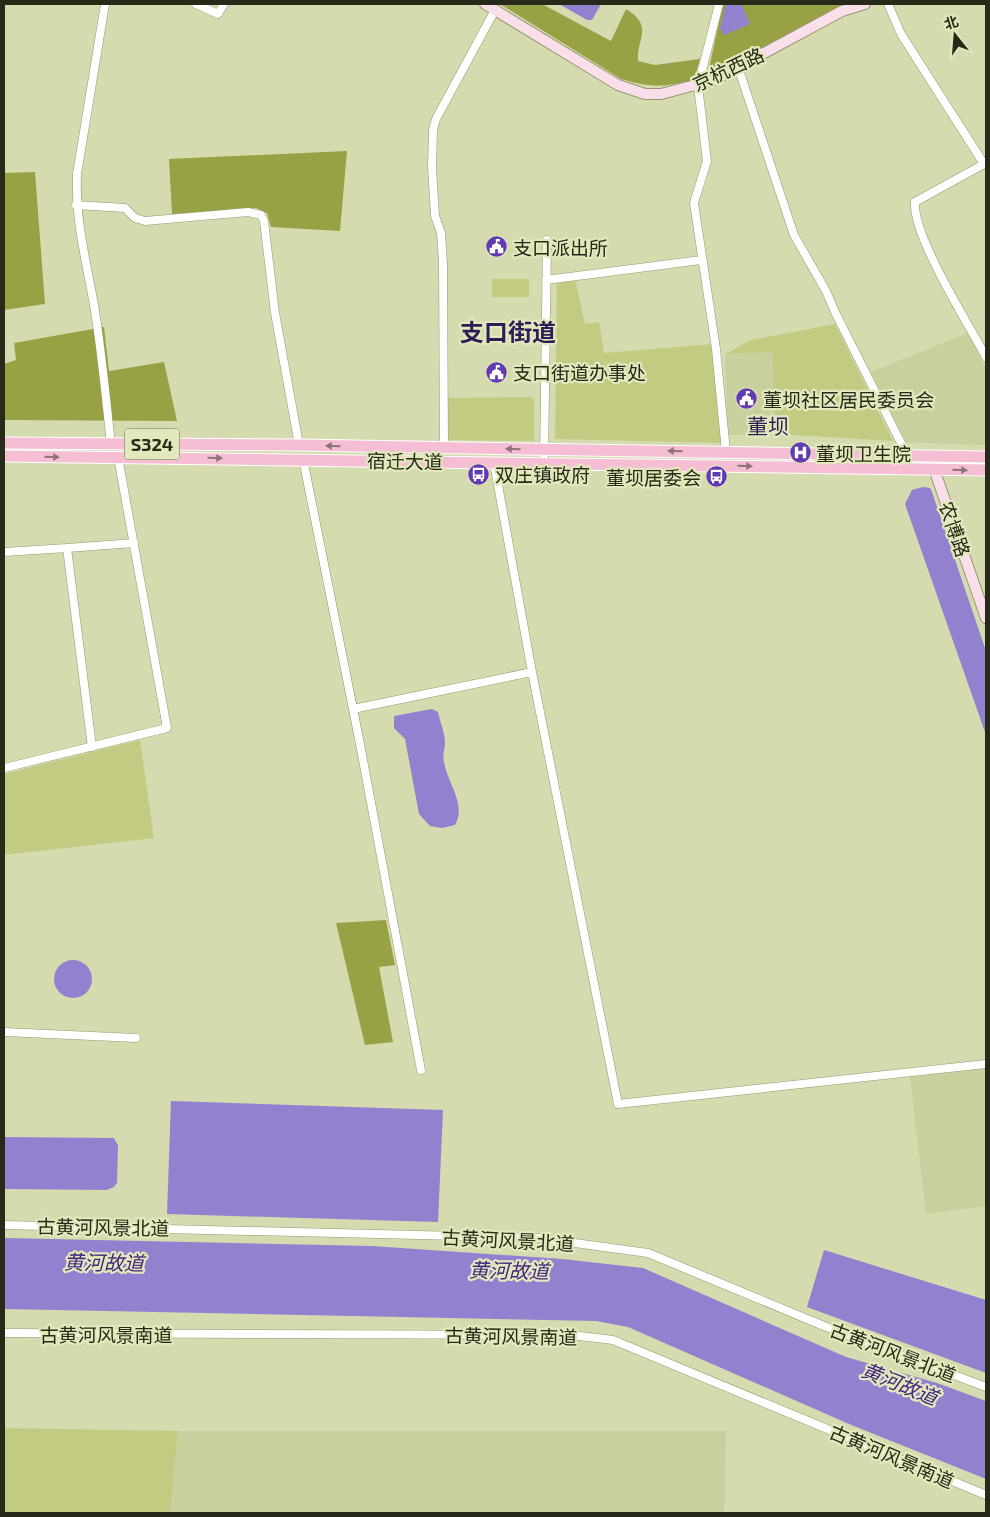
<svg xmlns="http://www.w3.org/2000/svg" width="990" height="1517" viewBox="0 0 990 1517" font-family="'Exo 2','Noto Sans SC',sans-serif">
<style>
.built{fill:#c9cf9d}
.green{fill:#c3cb83}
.forest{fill:#99a145}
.water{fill:#9381d0}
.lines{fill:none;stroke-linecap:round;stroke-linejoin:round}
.street-casing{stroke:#959970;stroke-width:9}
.secondary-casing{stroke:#959970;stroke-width:12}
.primary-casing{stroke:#fff;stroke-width:13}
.street{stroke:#fff;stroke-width:8}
.secondary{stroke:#fadeea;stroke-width:10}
.primary{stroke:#f5bed5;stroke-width:11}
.oneway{fill:#8e7477}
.labels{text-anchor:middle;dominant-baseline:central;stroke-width:4.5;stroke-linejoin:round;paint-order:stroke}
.shield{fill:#e2e8bc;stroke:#5f624a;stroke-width:1}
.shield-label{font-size:18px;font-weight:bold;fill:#272919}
.street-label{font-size:19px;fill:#272919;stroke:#e2e8bc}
.poi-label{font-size:19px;fill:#272919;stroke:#e2e8bc;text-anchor:start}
.water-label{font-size:20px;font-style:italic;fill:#442481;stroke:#e2e8bc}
.quarter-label{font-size:21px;fill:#2e1c56;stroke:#e2e8bc}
.district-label{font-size:24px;font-weight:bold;fill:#2e1c56;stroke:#e2e8bc}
</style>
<rect width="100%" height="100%" fill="#d5daaf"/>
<!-- built -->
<path class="built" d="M968,333L986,369V445L906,442L871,372Z
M772,352L776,434L728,435L725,354Z
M986,1068V1206L926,1214L910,1077Z
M178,1431H726L724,1513H170Z"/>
<!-- green -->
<path class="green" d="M492,279H529V297H492Z
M575,279L585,324L599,322L604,353L713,344L723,443L555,439L557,281Z
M835,324L893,441L776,434L772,352L725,354L751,340Z
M531,397L534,399V441L447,440L445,398Z
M140,740L154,838L4,855V774Z
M4,1428L178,1431L170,1513H4Z"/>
<!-- forest -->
<path class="forest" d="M500,4H542L611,41L626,9C655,27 636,39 638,61L655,65L700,59L694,80C663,87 652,88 621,79Z
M723,4H849L720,73L714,74L710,70V64Z
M347,151L340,231L271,227L267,213L256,208L172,214L169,159Z
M35,172L45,304L4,310V173Z
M104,327L109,371L164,362L177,421L4,420V364L16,360L14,343Z
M386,920L395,965L379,967L393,1042L365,1045L336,923Z"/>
<!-- water -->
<path class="water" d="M559,4H601L592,20H587Z
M726,4H741L750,24L724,35L720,29Z
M923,487L930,488L932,492L986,651V735L905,504L912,490Z
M432,709L438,712C440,722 445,733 445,743C445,749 442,756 444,762C447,782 467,805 455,825L442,828L430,826L419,814L405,739L394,728V716Z
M54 979a19 19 0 1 1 38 0a19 19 0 1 1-38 0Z
M171,1101L443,1110L438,1222L167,1214Z
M4,1137L114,1138L118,1146L117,1183L114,1187L107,1190L4,1189Z
M4,1238L372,1246L562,1259L643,1268L846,1357L937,1383L986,1401V1479L849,1424L628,1327L596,1321L4,1309Z
M824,1250L986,1300V1373L807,1307Z"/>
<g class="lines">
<defs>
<path id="street" d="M105,4L77,174C75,223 87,263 95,311C102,355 106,400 111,444
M196,4L218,14L224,4
M719,4L698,86L707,161L694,203L716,349L726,452
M888,4L901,34L984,164L915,202C912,235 969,325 986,357
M738,67L794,235L826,291L835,312L907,455
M76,205L125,208L135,218L145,221L248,212L261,215L264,221L275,313L299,445
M546,280L701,260
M444,448L443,263L441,233L435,216L432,167L433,130L436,119L495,10
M303,459L360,744L421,1070
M494,463L532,672L618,1104L986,1064
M544,463L547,240
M4,552L67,548
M353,709L532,672
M92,747L67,548L134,543
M4,768L167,728L118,457
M4,1032L136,1038
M4,1225L538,1238L648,1253L824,1326L986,1387
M4,1333L571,1335L613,1340L986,1495"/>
<path id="secondary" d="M485,4L618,85L645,94H661L714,80L842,11L865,4
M934,469L986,618"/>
<path id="primary" d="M4,443L299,445L986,457
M4,456L986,470"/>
</defs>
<!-- street casing -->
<use href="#street" class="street-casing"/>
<!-- secondary casing -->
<use href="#secondary" class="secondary-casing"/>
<!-- primary casing -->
<use href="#primary" class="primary-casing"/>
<!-- street -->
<use href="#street" class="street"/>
<!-- secondary -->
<use href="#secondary" class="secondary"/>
<!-- primary -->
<use href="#primary" class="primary"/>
</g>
<!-- one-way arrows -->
<defs><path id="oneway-solid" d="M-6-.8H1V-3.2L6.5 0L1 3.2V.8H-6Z" transform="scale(1.25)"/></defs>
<g class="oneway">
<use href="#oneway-solid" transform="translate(333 446) rotate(-179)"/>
<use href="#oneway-solid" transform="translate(513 449) rotate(-179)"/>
<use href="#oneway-solid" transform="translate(675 451) rotate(-179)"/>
<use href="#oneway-solid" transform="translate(52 457) rotate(1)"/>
<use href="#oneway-solid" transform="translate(215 458) rotate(1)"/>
<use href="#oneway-solid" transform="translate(745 466) rotate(1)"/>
<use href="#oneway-solid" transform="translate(960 470) rotate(1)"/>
</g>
<!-- icons -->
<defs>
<symbol id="civic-disc" viewBox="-11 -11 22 22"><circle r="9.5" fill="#623ab2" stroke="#e2e8bc"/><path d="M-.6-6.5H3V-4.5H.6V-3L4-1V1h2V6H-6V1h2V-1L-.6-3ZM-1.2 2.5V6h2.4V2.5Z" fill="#fff"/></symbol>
<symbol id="hospital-disc" viewBox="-11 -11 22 22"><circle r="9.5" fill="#623ab2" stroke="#e2e8bc"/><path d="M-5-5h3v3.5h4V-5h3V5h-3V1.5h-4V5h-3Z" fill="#fff"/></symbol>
<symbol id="bus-disc" viewBox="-11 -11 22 22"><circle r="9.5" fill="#623ab2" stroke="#e2e8bc"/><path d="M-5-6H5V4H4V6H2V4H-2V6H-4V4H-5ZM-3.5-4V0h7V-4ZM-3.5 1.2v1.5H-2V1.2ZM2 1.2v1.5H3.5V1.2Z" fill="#fff"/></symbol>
</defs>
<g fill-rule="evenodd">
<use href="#civic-disc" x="484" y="234" width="25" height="25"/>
<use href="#civic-disc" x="484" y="360" width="25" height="25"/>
<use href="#civic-disc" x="734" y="386" width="25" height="25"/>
<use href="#hospital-disc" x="788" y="440" width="25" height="25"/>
<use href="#bus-disc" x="466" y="462" width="25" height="25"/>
<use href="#bus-disc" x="704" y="464" width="25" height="25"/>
</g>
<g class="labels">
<!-- shield labels -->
<rect class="shield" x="124.5" y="428.5" width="55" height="31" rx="4"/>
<g class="shield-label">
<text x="152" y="444">S324</text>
</g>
<!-- street labels -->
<g class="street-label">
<text transform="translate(728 69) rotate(-25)">京杭西路</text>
<text transform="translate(405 461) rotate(1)">宿迁大道</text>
<text transform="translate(955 529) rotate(71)">农博路</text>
<text transform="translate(103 1227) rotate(1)">古黄河风景北道</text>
<text transform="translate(508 1240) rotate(3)">古黄河风景北道</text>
<text x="106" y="1334">古黄河风景南道</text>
<text transform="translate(511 1336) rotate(1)">古黄河风景南道</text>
<text transform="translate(893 1352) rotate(21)">古黄河风景北道</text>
<text transform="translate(892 1456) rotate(23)">古黄河风景南道</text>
</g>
<!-- poi labels -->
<g class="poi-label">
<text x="513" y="247">支口派出所</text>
<text x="513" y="372">支口街道办事处</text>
<text x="763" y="399">董坝社区居民委员会</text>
<text x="816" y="453">董坝卫生院</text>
<text x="495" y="474">双庄镇政府</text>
<text x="701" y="477" text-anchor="end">董坝居委会</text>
</g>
<!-- water labels -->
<g class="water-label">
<text transform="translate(104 1262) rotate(1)">黄河故道</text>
<text transform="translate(509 1270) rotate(1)">黄河故道</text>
<text transform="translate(900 1383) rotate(22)">黄河故道</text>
</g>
<!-- quarter labels -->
<g class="quarter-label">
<text x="768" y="425">董坝</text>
</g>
<!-- district labels -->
<g class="district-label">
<text x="508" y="331">支口街道</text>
</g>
</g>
<!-- border -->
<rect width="990" height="1517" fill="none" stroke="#272919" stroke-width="10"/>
<!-- north arrow -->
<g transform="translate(955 35) rotate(343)" stroke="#e2e8bc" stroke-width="4" paint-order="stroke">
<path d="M0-4L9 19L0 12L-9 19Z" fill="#272919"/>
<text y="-8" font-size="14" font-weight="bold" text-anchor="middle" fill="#272919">北</text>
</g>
</svg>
